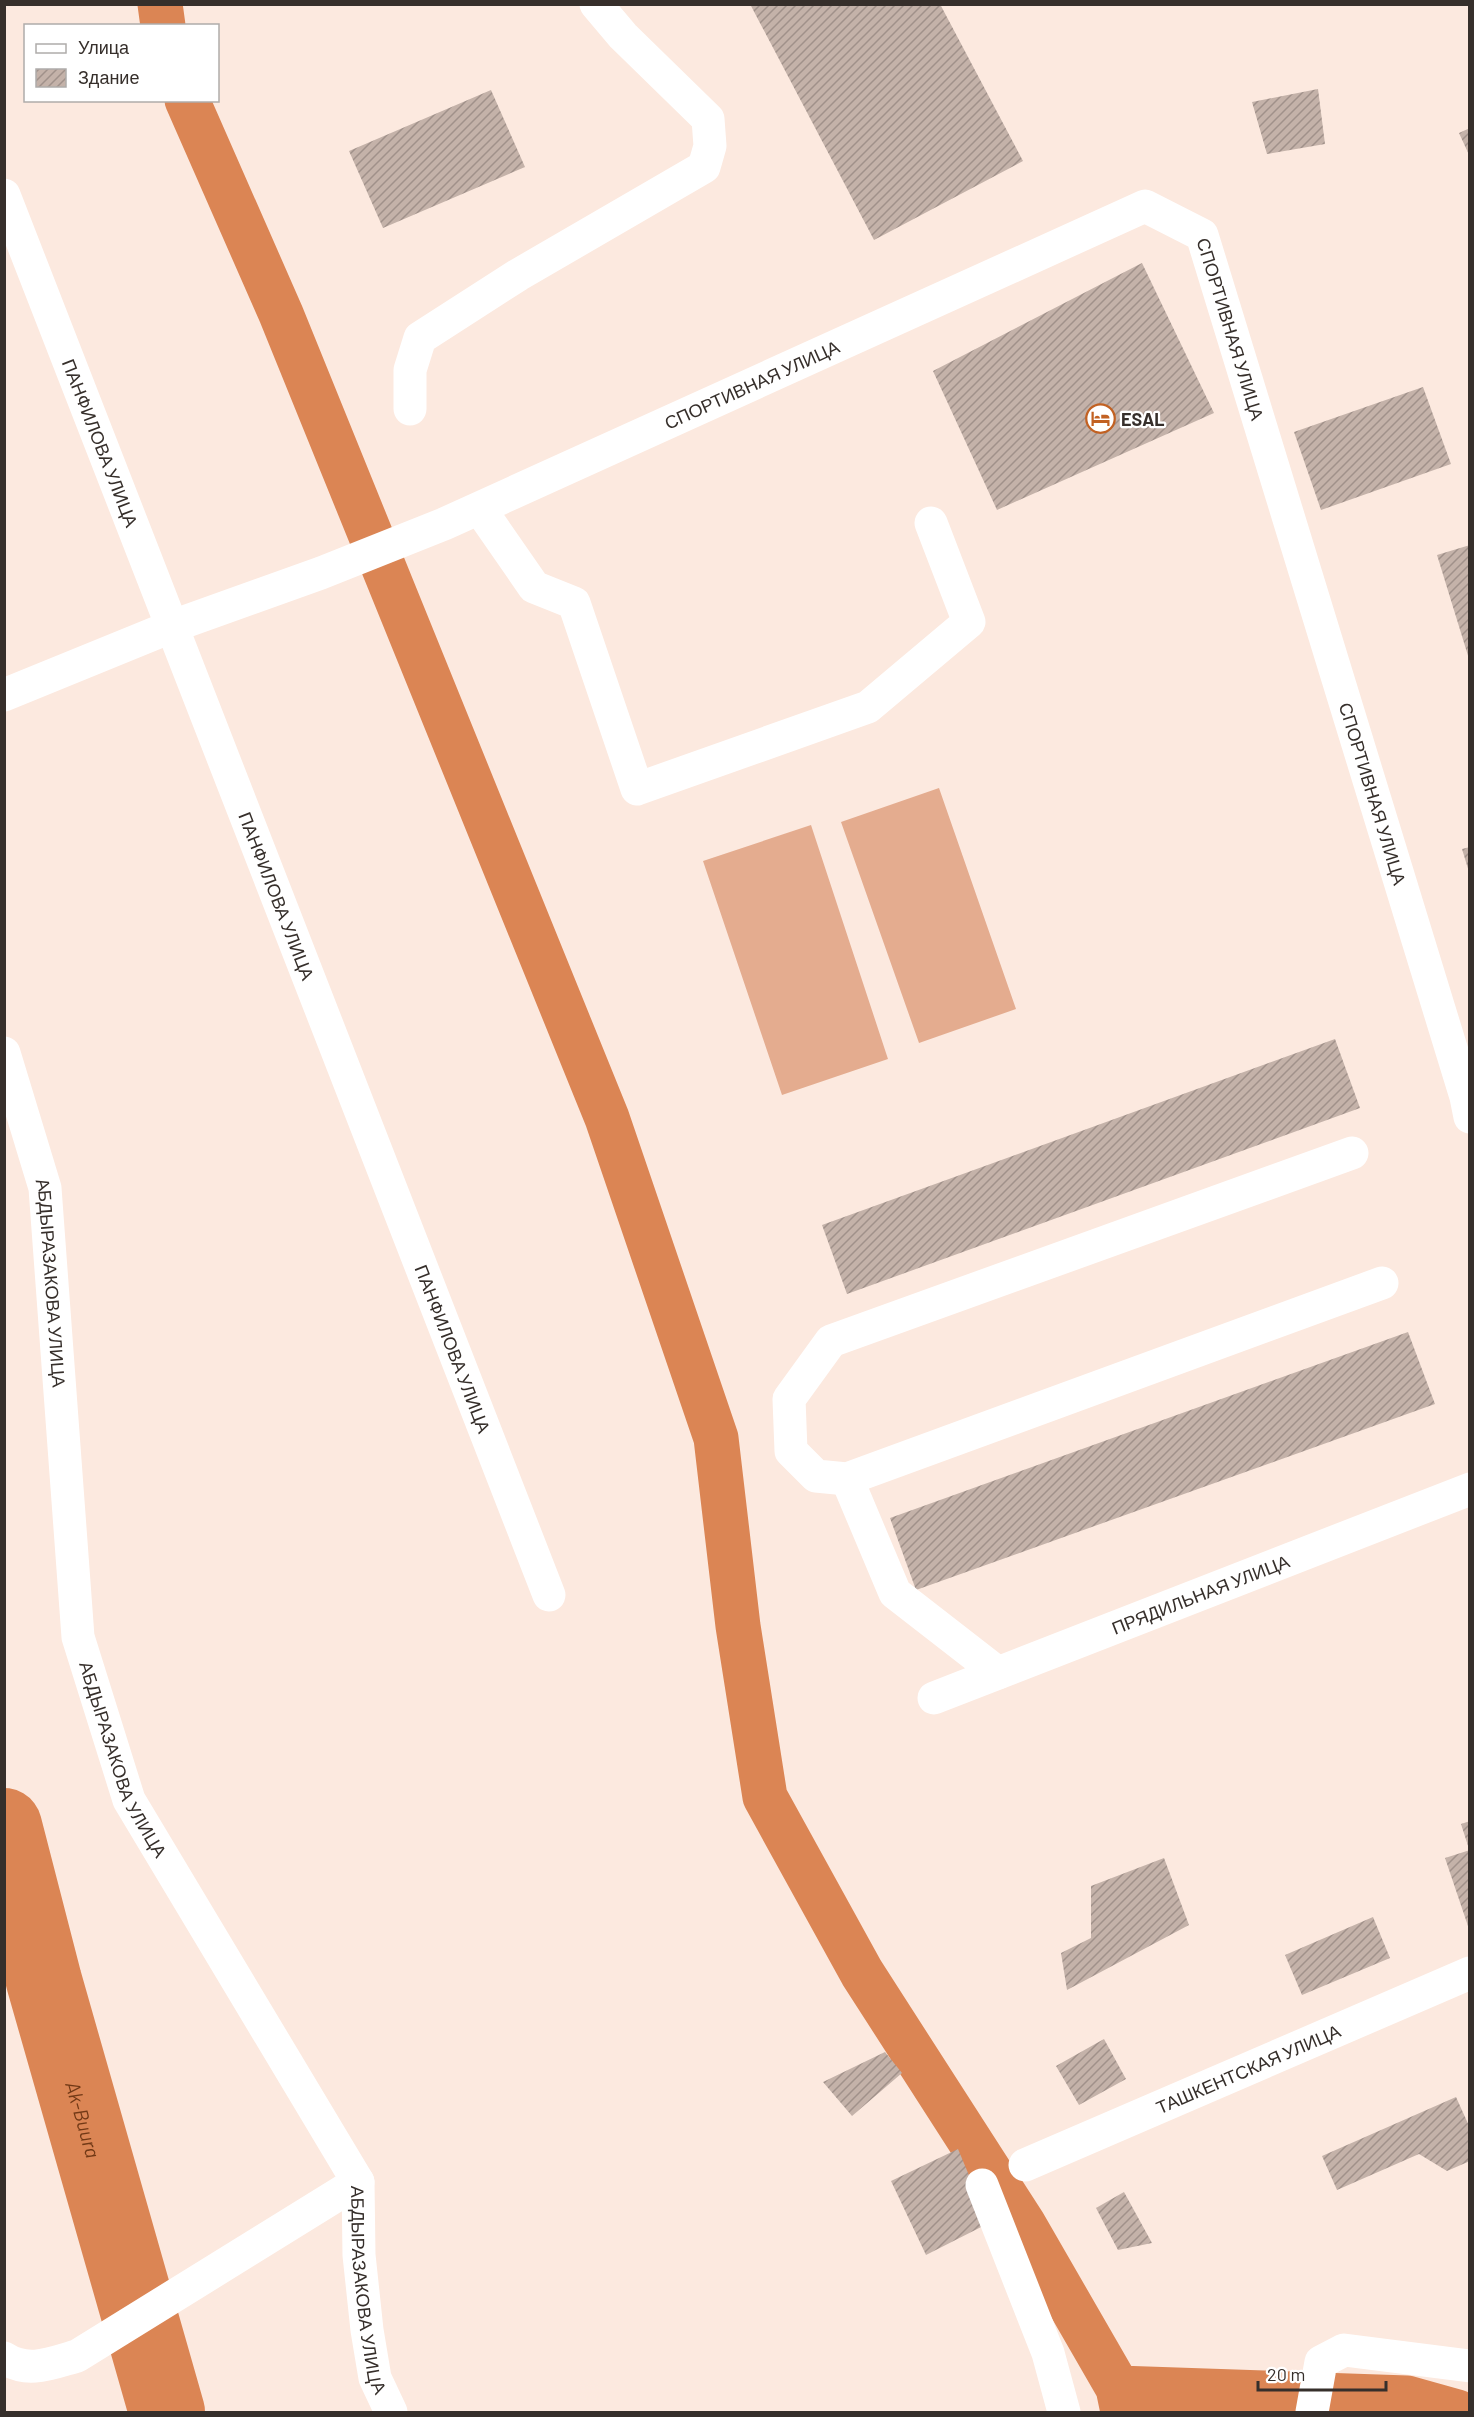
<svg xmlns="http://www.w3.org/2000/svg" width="1474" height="2417" viewBox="0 0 1474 2417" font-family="Barlow,sans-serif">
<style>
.garden{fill:#e4ac8f}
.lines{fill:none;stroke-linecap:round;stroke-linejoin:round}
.canal{stroke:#db8554;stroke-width:45}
.river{stroke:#db8554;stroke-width:76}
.building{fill:url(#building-hatch)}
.minor{stroke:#fff;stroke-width:33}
.labels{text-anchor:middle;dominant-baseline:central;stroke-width:4.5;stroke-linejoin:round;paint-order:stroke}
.street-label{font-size:18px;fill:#362f2b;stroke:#fff}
.poi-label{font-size:18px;font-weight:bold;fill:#362f2b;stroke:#fff;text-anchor:start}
.water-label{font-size:20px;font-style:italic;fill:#723916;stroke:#fff}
</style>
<defs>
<pattern id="building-hatch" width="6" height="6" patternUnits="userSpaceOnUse" patternTransform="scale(1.5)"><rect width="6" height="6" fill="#c4b2a9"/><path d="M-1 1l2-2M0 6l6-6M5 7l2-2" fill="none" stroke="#a0918a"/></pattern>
</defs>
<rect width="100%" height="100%" fill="#fce9df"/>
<!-- garden -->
<path class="garden" d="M939,788L1016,1009L919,1043L841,822Z
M811,825L888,1059L782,1095L703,861Z"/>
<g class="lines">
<!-- canal -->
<path class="canal" d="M160,4L163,26
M187,100L281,314L607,1118L716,1438L738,1626L765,1797L862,1973L1024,2225L1118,2388L1123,2412
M1118,2388L1407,2398L1457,2412"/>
<!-- river -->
<path class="river" id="s1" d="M4,1826L44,1981L167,2412"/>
</g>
<!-- building -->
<path class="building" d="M750,4H940L1023,161L874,240Z
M1318,89L1325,144L1267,154L1252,102Z
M491,90L525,167L383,228L349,151Z
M1470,128V157L1459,133Z
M1142,263L1214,413L997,510L933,371Z
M1423,387L1451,464L1321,510L1294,432Z
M1470,545V659H1469L1437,555Z
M1470,847V872H1469L1462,849Z
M1335,1039L1360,1108L847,1294L822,1225Z
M1408,1332L1435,1404L916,1590L890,1518Z
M1470,1821V1849H1469L1461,1824Z
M1470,1850V1929H1469L1445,1858Z
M1164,1858L1189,1925L1067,1990L1061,1953L1091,1938V1886Z
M1373,1917L1390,1958L1302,1995L1285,1955Z
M1104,2039L1126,2079L1079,2105L1056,2066Z
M885,2052L902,2073L852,2116L823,2082Z
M1456,2097L1470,2128V2161L1447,2171L1419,2154L1337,2190L1322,2156Z
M958,2149L989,2223L926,2255L891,2181Z
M1124,2192L1152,2243L1118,2250L1096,2208Z"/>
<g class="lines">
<!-- minor -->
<g class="minor">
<path id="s2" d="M4,195L549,1595"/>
<path d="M410,409V370L420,338L518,275L704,167L710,146L708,119L623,36L596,4"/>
<path d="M480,509L534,587L574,603L637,789L868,707L969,622L931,523"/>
<path id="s3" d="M4,695L173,626L321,573L444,524L1145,206L1202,235L1466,1097L1470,1117"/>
<path id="s4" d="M4,1053L45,1188L78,1637L129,1800L358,2182L359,2255L367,2330L375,2378L391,2412"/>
<path d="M1352,1153L831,1341L789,1399L791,1451L816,1476L847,1479L1382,1283"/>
<path d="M847,1479L895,1593L998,1673"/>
<path id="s5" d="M934,1698L1470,1489"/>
<path id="s6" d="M1025,2165L1470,1973"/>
<path d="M982,2185L1048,2353L1064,2412"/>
<path d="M4,2358C28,2374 52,2363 77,2356L358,2182"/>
<path d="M1312,2412L1321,2362L1344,2350L1470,2366"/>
</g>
</g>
<!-- icons -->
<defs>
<symbol id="hotel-ring" viewBox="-11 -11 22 22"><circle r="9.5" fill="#fff" stroke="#c26122" stroke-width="1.5"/><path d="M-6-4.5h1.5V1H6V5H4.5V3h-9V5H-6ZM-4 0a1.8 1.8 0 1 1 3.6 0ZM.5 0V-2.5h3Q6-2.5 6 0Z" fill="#c26122"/></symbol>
</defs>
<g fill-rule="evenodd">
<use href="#hotel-ring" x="1084" y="402" width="33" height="33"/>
</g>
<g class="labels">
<!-- street labels -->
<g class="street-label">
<text stroke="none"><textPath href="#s3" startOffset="1404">СПОРТИВНАЯ УЛИЦА</textPath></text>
<text stroke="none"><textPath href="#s3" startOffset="810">СПОРТИВНАЯ УЛИЦА</textPath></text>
<text stroke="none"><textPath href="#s2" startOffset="266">ПАНФИЛОВА УЛИЦА</textPath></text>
<text stroke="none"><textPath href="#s3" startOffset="1890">СПОРТИВНАЯ УЛИЦА</textPath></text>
<text stroke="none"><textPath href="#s2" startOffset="752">ПАНФИЛОВА УЛИЦА</textPath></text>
<text stroke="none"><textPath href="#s4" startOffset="236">АБДЫРАЗАКОВА УЛИЦА</textPath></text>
<text stroke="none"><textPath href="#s2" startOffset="1238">ПАНФИЛОВА УЛИЦА</textPath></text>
<text stroke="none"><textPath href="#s5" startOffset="286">ПРЯДИЛЬНАЯ УЛИЦА</textPath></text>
<text stroke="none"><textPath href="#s4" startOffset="722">АБДЫРАЗАКОВА УЛИЦА</textPath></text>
<text stroke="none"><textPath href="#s6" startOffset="243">ТАШКЕНТСКАЯ УЛИЦА</textPath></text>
<text stroke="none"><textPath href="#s4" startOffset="1316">АБДЫРАЗАКОВА УЛИЦА</textPath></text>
</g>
<!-- poi labels -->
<g class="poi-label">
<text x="1121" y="419">ESAL</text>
</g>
<!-- water labels -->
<g class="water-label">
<text stroke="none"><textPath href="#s1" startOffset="304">Ak-Buura</textPath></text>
</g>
</g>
<!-- border -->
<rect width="1474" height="2417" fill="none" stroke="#362f2b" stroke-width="12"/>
<!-- legend -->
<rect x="24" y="24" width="195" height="78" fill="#ffffff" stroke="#afacaa" stroke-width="1.5"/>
<rect x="36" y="44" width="30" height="9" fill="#ffffff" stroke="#afacaa" stroke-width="1.5"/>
<text x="78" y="54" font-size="18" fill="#362f2b">Улица</text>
<rect x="36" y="69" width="30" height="18" fill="url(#building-hatch)" stroke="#afacaa" stroke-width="1.5"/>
<text x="78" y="84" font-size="18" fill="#362f2b">Здание</text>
<!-- scale -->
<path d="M1258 2381v9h128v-9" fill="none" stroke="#362f2b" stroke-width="3"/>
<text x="1267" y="2381" font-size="18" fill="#362f2b" stroke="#ffffff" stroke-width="4.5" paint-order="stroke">20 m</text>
</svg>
